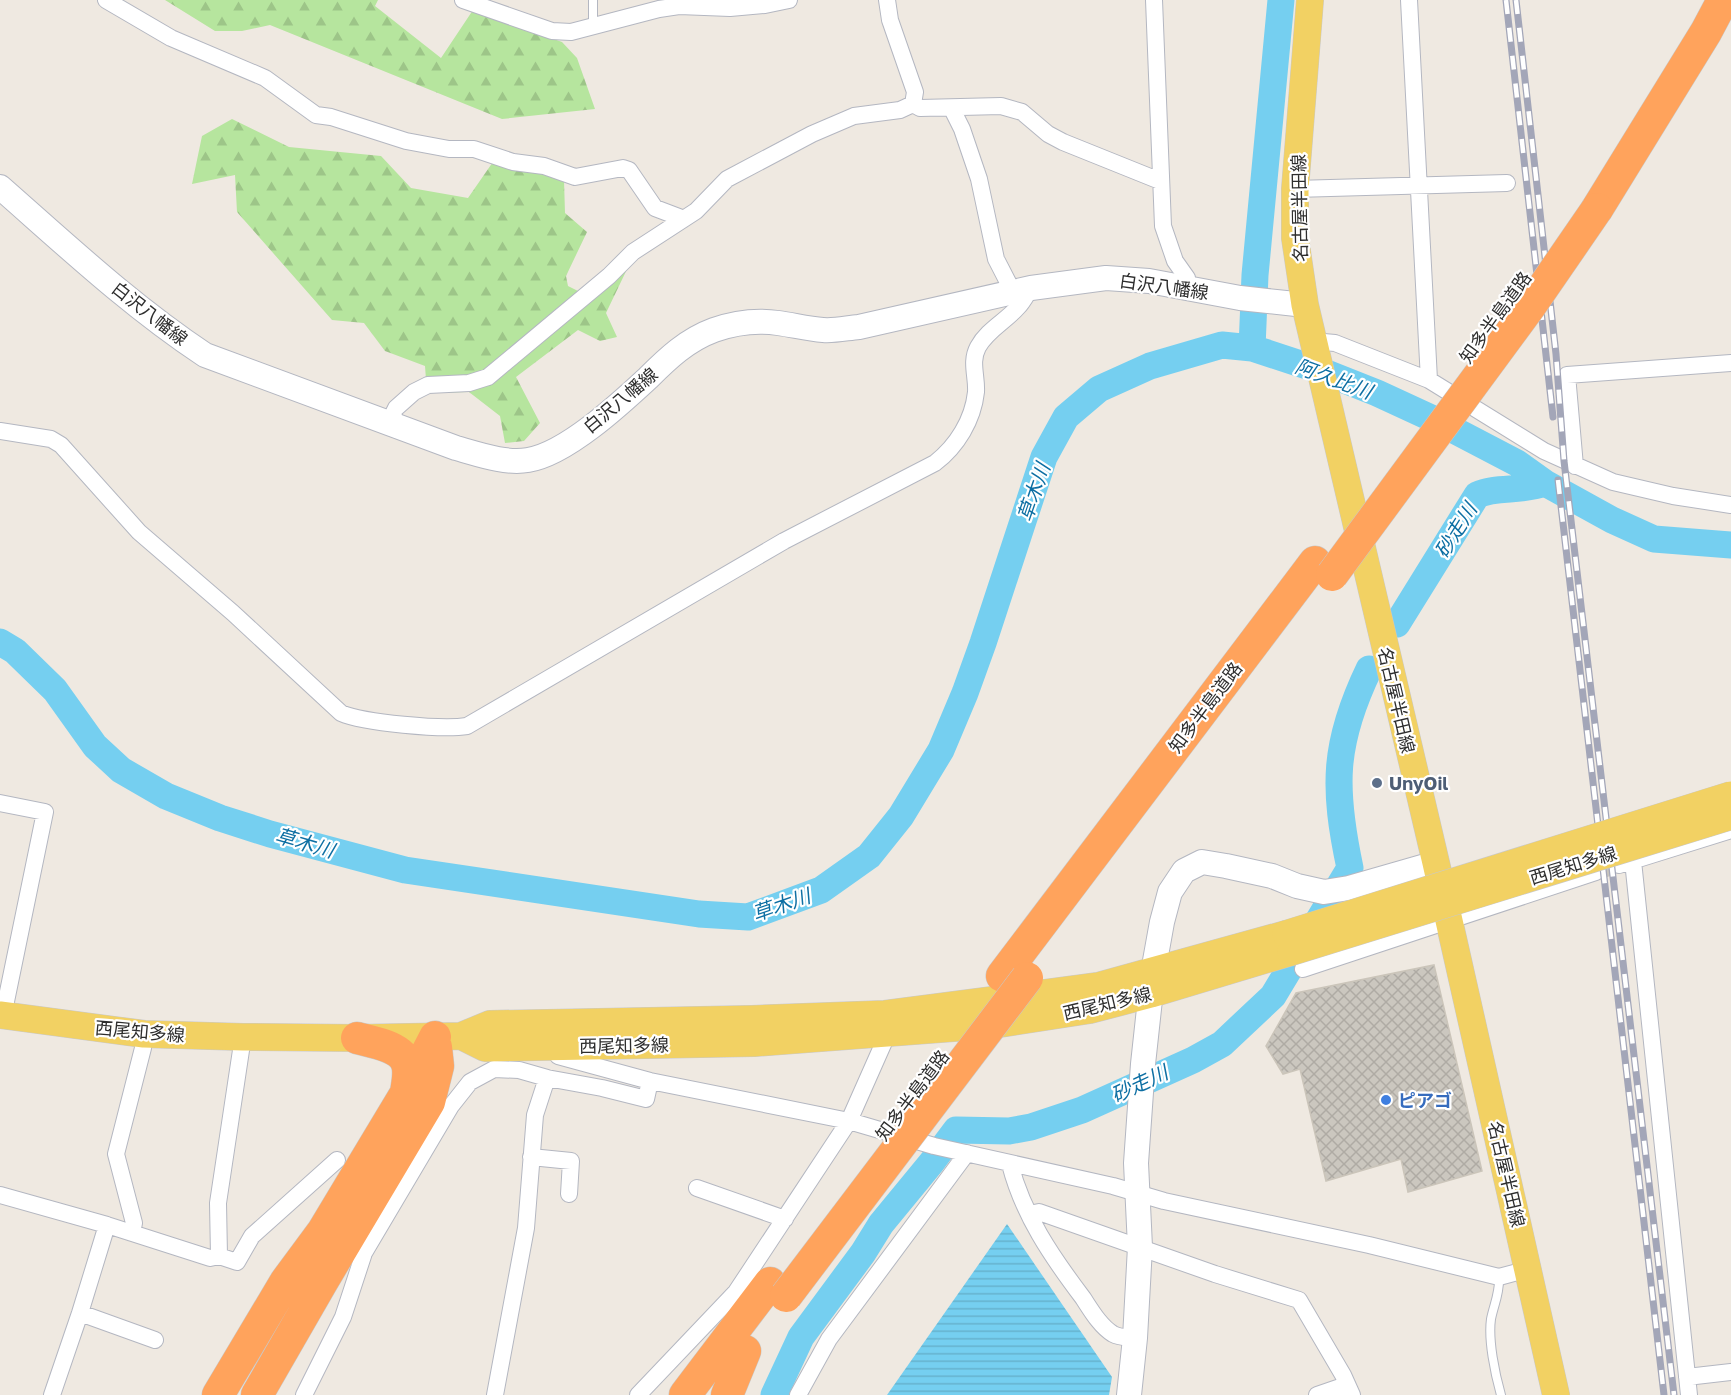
<svg xmlns="http://www.w3.org/2000/svg" width="1731" height="1395" viewBox="0 0 1731 1395" font-family="'Golos Text','Noto Sans JP',sans-serif">
<style>
.forest{fill:url(#forest-firs)}
.water{fill:url(#water-rules)}
.lines{fill:none;stroke-linecap:round;stroke-linejoin:round}
.river{stroke:#75cff0;stroke-width:27}
.building{fill:url(#building-cross-hatch);stroke:#cbc5ba;stroke-width:1.5}
.street-tunnel{stroke:#c8c4bd;stroke-width:16;stroke-dasharray:16 8;stroke-linecap:butt}
.lane-casing{stroke:#b4b7c1;stroke-width:10}
.street-casing{stroke:#b4b7c1;stroke-width:18}
.secondary-casing{stroke:#b4b7c1;stroke-width:26}
.primary-casing{stroke:#c9c9c9;stroke-width:28}
.highway-casing{stroke:#c9c9c9;stroke-width:33}
.lane{stroke:#fff;stroke-width:8}
.street{stroke:#fff;stroke-width:16}
.secondary{stroke:#fff;stroke-width:24}
.primary{stroke:#f2d163;stroke-width:27}
.highway{stroke:#ffa35c;stroke-width:32}
.rail-casing{stroke:#a3a6b8;stroke-width:7}
.rail{stroke:#fff;stroke-width:4.5;stroke-dasharray:14;stroke-linecap:butt}
.primary-bridge-casing{stroke:#c9c9c9;stroke-width:28;stroke-linecap:butt}
.highway-bridge-casing{stroke:#c9c9c9;stroke-width:33;stroke-linecap:butt}
.primary-bridge{stroke:#f2d163;stroke-width:27}
.highway-bridge{stroke:#ffa35c;stroke-width:32}
.service-dot{fill:#5c6f8a;stroke:#fff;stroke-width:2}
.shop-dot{fill:#3f7fe0;stroke:#fff;stroke-width:2}
.labels{text-anchor:middle;dominant-baseline:central;stroke-width:4.5;stroke-linejoin:round;paint-order:stroke}
.street-label{font-size:18px;fill:#2e2e2e;stroke:#fff}
.service-label{font-size:18px;font-weight:bold;fill:#4e5e75;stroke:#fff;text-anchor:start}
.shop-label{font-size:18px;font-weight:bold;fill:#366cbe;stroke:#fff;text-anchor:start}
.water-label{font-size:20px;font-style:italic;fill:#0d6fa3;stroke:#fff}
</style>
<defs>
<pattern id="forest-firs" width="22" height="20" patternUnits="userSpaceOnUse" patternTransform="scale(1.5)"><rect width="22" height="20" fill="#b6e59e"/><path d="M5 1l3.5 6h-7zM16 11l3.5 6h-7z" fill="#9dc588"/></pattern>
<pattern id="water-rules" width="6" height="5" patternUnits="userSpaceOnUse" patternTransform="scale(1.5)"><rect width="6" height="5" fill="#75cff0"/><path d="M0 2.5h6" fill="none" stroke="#66b2ce"/></pattern>
<pattern id="building-cross-hatch" width="8" height="8" patternUnits="userSpaceOnUse" patternTransform="scale(1.5)"><rect width="8" height="8" fill="#cbc7bf"/><path d="M0 0l8 8M0 8l8-8" fill="none" stroke="#afaba4"/></pattern>
</defs>
<rect width="100%" height="100%" fill="#efe9e1"/>
<!-- forest -->
<path class="forest" d="M165,0H378L375,6L441,58L473,10L562,42L577,58L595,109L502,119L270,25L242,31H215Z
M232,119L289,147L381,156L411,188L468,198L495,159L564,180L565,213L587,232L566,276L568,286L592,298L630,263L606,313L617,337L600,341L578,330L516,377L540,423L524,441L505,443L500,416L469,392L427,393L425,366L385,351L364,323L332,320L237,212L235,175L192,184L202,136Z"/>
<!-- water -->
<path class="water" d="M1007,1224L1112,1377L1109,1395H887Z"/>
<g class="lines">
<!-- river -->
<path class="river" d="M1252,348L1255,275L1281,0
M1397,624L1477,495C1496,486 1522,492 1545,483
M0,642L15,651L55,690L95,746L121,770L166,796L220,818L270,834L405,870L699,914L748,917L821,890L869,856L901,816L941,750L965,693L983,643L1044,457L1066,417L1099,389L1150,366L1222,345L1252,348L1319,370L1377,393L1429,417L1517,463L1545,483L1612,520L1654,539L1731,545
M774,1395L801,1337L863,1253L881,1224L932,1162L956,1130L1009,1131L1031,1127L1082,1110L1193,1060L1222,1044L1273,996L1350,868C1333,788 1333,744 1369,669"/>
</g>
<!-- building -->
<path class="building" d="M1434,965L1482,1171L1408,1192L1401,1159L1326,1181L1300,1069L1283,1074L1266,1046L1296,993Z"/>
<g class="lines">
<!-- street-tunnel -->
<path class="street-tunnel" d="M1596,872L1619,865"/>
<defs>
<path id="lane" d="M593,26V0
M1499,1277C1500,1293 1494,1304 1491,1319C1488,1340 1495,1374 1501,1395"/>
<path id="street" d="M106,0L171,38L265,78L316,115L331,117L406,141L449,149H474L513,162L544,166L575,177L623,168L629,170L655,208L684,219
M463,0L552,31L571,32L659,9L679,6L730,8L765,5L789,0
M1154,0L1163,226L1175,261L1187,278L1188,289
M1409,0L1429,380
M913,104L920,108L1001,106L1022,112L1048,134L1063,142L1160,181
M952,109L962,129L979,179L996,259L1013,292
M1295,189L1507,183
M1312,341L1335,343L1429,380L1544,451L1613,482L1673,496L1731,505
M389,422L396,408L414,392L428,385L469,383L488,377L609,276L633,252L696,211L727,179L812,134L854,116L900,110L913,104L915,92L890,20L887,0
M0,431L51,439L61,445L139,532L233,613L341,713C364,723 443,730 467,726L784,541L935,463C957,446 973,420 976,392C977,376 970,362 978,347C987,330 1006,321 1018,307C1023,302 1027,294 1031,288
M1575,466L1567,375L1731,363
M0,803L45,812L3,1016
M1633,861L1689,1395
M1619,865L1731,830
M1303,969L1596,872
M558,1056L650,1081L849,1121L934,1146L1113,1186L1164,1201L1369,1245L1499,1277L1529,1269
M531,1157L571,1161L569,1194
M1010,1164C1023,1215 1052,1257 1083,1298C1091,1310 1100,1326 1113,1334C1120,1338 1128,1337 1135,1338
M697,1188L785,1219
M0,1195L107,1225L210,1258L219,1256L237,1262L252,1236L337,1160
M1029,1214L1039,1212L1215,1274L1299,1300L1343,1375L1352,1395
M132,1233L134,1223L116,1154L143,1048L144,1034
M219,1256L218,1203L243,1037
M80,1313L155,1340
M1687,1377L1731,1372
M52,1395L80,1313L107,1225
M304,1395L343,1317L364,1253L451,1106L470,1082L494,1069L519,1070L547,1078
M495,1395L526,1228L535,1115L547,1078L602,1088L646,1099L650,1081
M638,1395L736,1292L849,1121L888,1033
M798,1395L829,1339L967,1153
M1317,1395L1346,1385"/>
<path id="secondary" d="M0,187C66,245 131,306 205,355L456,448C478,454 505,464 528,460C566,454 620,404 648,378C668,358 687,340 714,330C734,323 757,320 778,323C793,325 808,329 823,330C835,331 847,328 859,327L1031,288L1106,278L1149,281L1240,298L1305,305
M1129,1395L1135,1338L1140,1247L1136,1163L1143,1064L1153,972L1162,922L1170,892L1184,871L1202,862L1226,866L1272,876L1297,886L1324,892L1349,888L1436,863"/>
<path id="primary" d="M1310,0L1295,189V238L1305,305L1436,863L1556,1395
M0,1015L144,1034L243,1037L357,1038L461,1036L490,1024L752,1019L885,1014L1098,986L1286,934
M461,1036L485,1048L754,1043L993,1025L1090,1010L1151,994L1291,952"/>
<path id="highway" d="M1597,209L1706,32L1723,0
M1002,976L1315,562
M357,1038C372,1042 402,1046 407,1064C410,1073 407,1084 406,1093
M218,1395L286,1281L323,1231L406,1093L435,1037
M257,1395L322,1282L429,1102L438,1066L436,1047
M685,1395L770,1283
M727,1395L745,1351"/>
</defs>
<!-- lane casing -->
<use href="#lane" class="lane-casing"/>
<!-- street casing -->
<use href="#street" class="street-casing"/>
<!-- secondary casing -->
<use href="#secondary" class="secondary-casing"/>
<!-- primary casing -->
<use href="#primary" class="primary-casing"/>
<!-- highway casing -->
<use href="#highway" class="highway-casing"/>
<!-- lane -->
<use href="#lane" class="lane"/>
<!-- street -->
<use href="#street" class="street"/>
<!-- secondary -->
<use href="#secondary" class="secondary"/>
<!-- primary -->
<use href="#primary" class="primary"/>
<!-- highway -->
<use href="#highway" class="highway"/>
<defs>
<path id="rail" d="M1506,0L1553,417
M1516,0L1556,354L1564,461L1674,1395
M1558,480L1664,1395"/>
</defs>
<!-- rail casing -->
<use href="#rail" class="rail-casing"/>
<!-- rail -->
<use href="#rail" class="rail"/>
<defs>
<path id="primary-bridge" d="M1286,934L1731,795
M1291,952L1731,816"/>
<path id="highway-bridge" d="M1332,575L1531,305L1597,209
M786,1296L1027,978"/>
</defs>
<!-- primary-bridge casing -->
<use href="#primary-bridge" class="primary-bridge-casing"/>
<!-- highway-bridge casing -->
<use href="#highway-bridge" class="highway-bridge-casing"/>
<!-- primary-bridge -->
<use href="#primary-bridge" class="primary-bridge"/>
<!-- highway-bridge -->
<use href="#highway-bridge" class="highway-bridge"/>
</g>
<!-- markers -->
<circle class="service-dot" cx="1377" cy="783" r="6"/>
<circle class="shop-dot" cx="1386" cy="1100" r="6"/>
<g class="labels">
<!-- street labels -->
<g class="street-label">
<text transform="translate(1299 208) rotate(-91)">名古屋半田線</text>
<text transform="translate(1164 286) rotate(8)">白沢八幡線</text>
<text transform="translate(150 313) rotate(38)">白沢八幡線</text>
<text transform="translate(1495 317) rotate(-54)">知多半島道路</text>
<text transform="translate(620 400) rotate(-40)">白沢八幡線</text>
<text transform="translate(1397 700) rotate(77)">名古屋半田線</text>
<text transform="translate(1205 707) rotate(-53)">知多半島道路</text>
<text transform="translate(1573 865) rotate(-17)">西尾知多線</text>
<text transform="translate(1107 1003) rotate(-13)">西尾知多線</text>
<text transform="translate(140 1031) rotate(5)">西尾知多線</text>
<text transform="translate(624 1045) rotate(-1)">西尾知多線</text>
<text transform="translate(912 1095) rotate(-53)">知多半島道路</text>
<text transform="translate(1507 1174) rotate(77)">名古屋半田線</text>
</g>
<!-- service labels -->
<g class="service-label">
<text x="1389" y="783">UnyOil</text>
</g>
<!-- shop labels -->
<g class="shop-label">
<text x="1398" y="1100">ピアゴ</text>
</g>
<!-- water labels -->
<g class="water-label">
<text transform="translate(1334 378) rotate(20)">阿久比川</text>
<text transform="translate(1033 492) rotate(-71)">草木川</text>
<text transform="translate(1455 530) rotate(-58)">砂走川</text>
<text transform="translate(305 842) rotate(16)">草木川</text>
<text transform="translate(781 904) rotate(-19)">草木川</text>
<text transform="translate(1139 1083) rotate(-25)">砂走川</text>
</g>
</g>
</svg>
